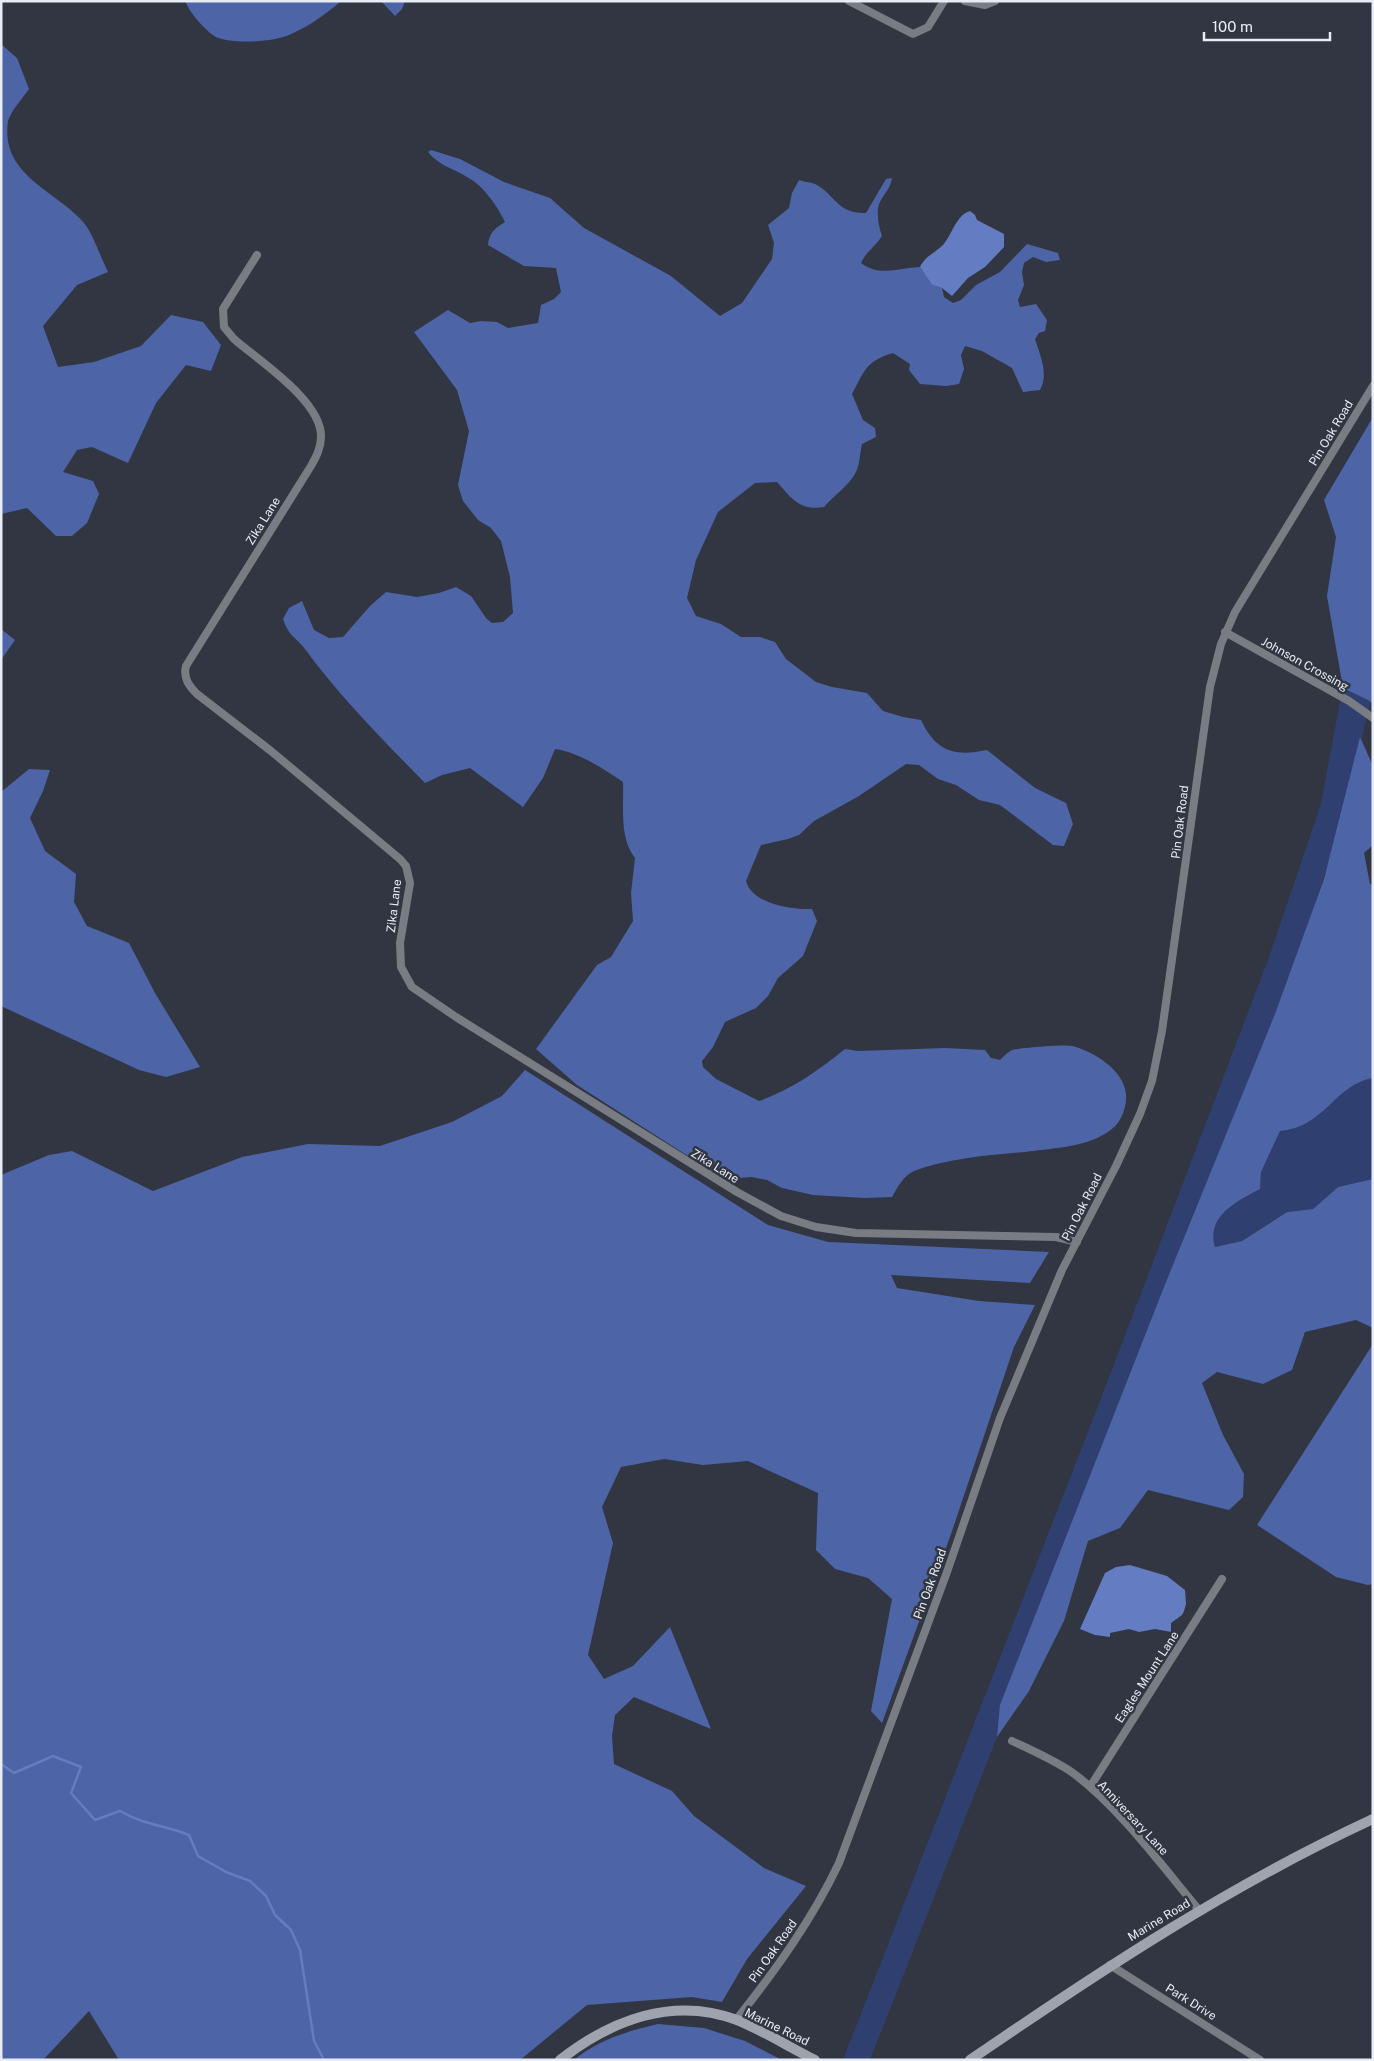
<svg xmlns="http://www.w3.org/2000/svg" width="1374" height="2061" viewBox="0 0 1374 2061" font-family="'Public Sans',sans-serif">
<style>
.green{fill:#2f4070}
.forest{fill:#4d64a7}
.water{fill:#647dc2}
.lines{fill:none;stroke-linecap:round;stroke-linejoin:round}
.stream{stroke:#647dc2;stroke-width:2.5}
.street{stroke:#797c83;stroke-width:8}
.secondary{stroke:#9fa3ae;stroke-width:10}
.labels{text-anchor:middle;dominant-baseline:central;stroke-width:5;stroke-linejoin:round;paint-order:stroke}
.street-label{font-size:12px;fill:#e8ecf4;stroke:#313642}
</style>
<rect width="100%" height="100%" fill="#313642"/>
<!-- green -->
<path class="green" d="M1355,621L1373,693L1336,840L1281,1007L1203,1213L870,2060H843L1100,1401L1268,960L1321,804Z
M1373,1078V1179L1338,1187L1313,1209L1286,1212L1242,1241L1215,1247C1207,1215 1236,1201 1260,1189L1261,1172L1280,1131L1291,1130L1359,1080Z"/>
<!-- forest -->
<path class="forest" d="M185,1H341C325,15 308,27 289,35C273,42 230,45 214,36C203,28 190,13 185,1Z
M381,1H405L402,9L395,16Z
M1,44L17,58L29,89C22,99 11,111 8,121C0,176 56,190 84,223C92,232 102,260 108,272L77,285L43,326L58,367L94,362L141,346L171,315L203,322L221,345L211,371L186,365L156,403L128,463L92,447L77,450L63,472L93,481L99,494L87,523L72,536H56L27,508L1,514Z
M431,150L460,159L504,182L550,198L584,228L671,276L720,316L742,303L772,259L774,243L768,225L789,208L792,193L799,180C804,182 810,182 815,184C836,195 837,214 866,213L886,179L892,178C891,188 883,195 879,204C876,214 879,227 882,236C875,247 866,252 861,263C879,277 900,268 920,267L932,285L942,288L944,297L953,303L961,300L976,285L1000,272L1027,244L1058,253L1060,260L1046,262L1033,257L1024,263L1022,272L1024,285L1018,300L1020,307L1036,304L1047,320L1045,331L1039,333L1035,339C1040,355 1049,374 1040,390L1023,392L1012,368L982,351L965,346L961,355L964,369L959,384L946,386L920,384L909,370L910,364L893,353C866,361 865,370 852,394L863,420L875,428L876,437L862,444C860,452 860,464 856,472C849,486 834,495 824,507C800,511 792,499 777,482L755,483L718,512L696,560L687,598L696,616L721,624L741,637H760L775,642L786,659L816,682L832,687L867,693L883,711L903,717L921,720C936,751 953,757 987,750L1035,788L1066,803L1073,824L1064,846L1053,845L1000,805L979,800L956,785L938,779L919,765L906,764L859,796L814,821L799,835L788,839L761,845L746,881C752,904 792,910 812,909L817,921L803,956L778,978L768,996L756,1008L725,1022L713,1047L702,1061L703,1067L716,1079L759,1101C791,1090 819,1070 845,1049L858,1051L945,1048L985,1050L991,1058L1000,1060C1004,1056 1008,1052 1012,1050C1018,1048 1066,1044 1072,1046C1093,1051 1124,1070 1126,1094C1127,1106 1122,1121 1113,1128C1093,1145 1065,1147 1041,1150C1000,1155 953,1156 914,1171C904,1175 897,1188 892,1197L865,1198L813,1195L782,1188L767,1180L752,1177L724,1179L577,1085L536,1049L597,965L611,957L633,921L631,893L635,858C619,838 624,807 623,782C604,769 578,752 555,749L543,778L523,807L470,768L442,775L425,783C383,740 340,697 305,649C294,635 290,638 283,619L289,608L302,601L314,630L329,638L343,637L370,606L386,592L417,597L439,593L456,587L471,596L486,618L492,623L503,622L513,613L510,577L501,541L491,528L478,520L463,501L458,485L469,431L457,390L414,332L448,310L470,323L481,321L497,322L508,328L538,323L541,305L554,299L561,292L556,268L524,266L488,245C489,233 495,228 505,222C498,207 483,185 467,177C451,167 441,167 428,152Z
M1373,417V704L1368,700L1343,688L1327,596L1336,537L1324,500Z
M1,629L15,640L1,660Z
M1360,737L1373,766V845L1364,853L1370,884L1373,885V1078C1335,1084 1324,1128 1280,1131L1261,1172L1260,1189C1237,1201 1206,1216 1215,1247L1242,1241L1287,1212L1313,1209L1338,1187L1373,1179V1328L1356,1320L1305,1332L1292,1370L1263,1384L1217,1372L1202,1383L1223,1435L1244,1474L1243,1497L1229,1510L1148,1490L1120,1528L1088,1541L1064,1621L1029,1691L997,1737L1000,1705L1164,1287L1275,1014L1324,879Z
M29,769L50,770L43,791L30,818L45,851L76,874L74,902L87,926L129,943L155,993L200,1067L166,1077L139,1070L1,1006V792Z
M525,1070L768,1225L828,1242L1049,1252L1030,1283L891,1275L897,1288L979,1301L1035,1305L1014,1347L951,1534L882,1723L871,1711L892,1599L868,1578L835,1569L816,1550L818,1493L748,1461L703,1465L664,1459L621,1467L602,1507L613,1543L588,1655L604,1679L633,1666L670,1627L711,1729L634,1697L615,1715L612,1736L614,1764L672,1791L694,1816L764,1868L806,1886L747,1959L722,2002L692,1997L587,2005L520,2060H119L89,2011L43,2060H1V1175L49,1155L72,1151L153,1191L242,1157L308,1144L380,1146L452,1122L502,1096Z
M1373,1344V1584L1368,1585L1336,1577L1257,1525Z
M658,2024L704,2028L745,2041L782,2060H574C598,2040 628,2031 658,2024Z"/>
<!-- water -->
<path class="water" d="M970,211L975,215L977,220L1004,234V247L985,267L968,278L952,296L942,288L932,285L920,267C925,256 935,253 943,245C952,235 956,215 970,211Z
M1130,1565L1167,1576L1185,1590L1186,1604L1184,1611L1182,1615L1171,1623V1632L1155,1629L1139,1632L1129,1629L1110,1633V1637L1095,1635L1080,1629L1105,1573L1116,1567Z"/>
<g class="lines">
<!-- stream -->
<path class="stream" d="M1,1764L14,1773L53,1756L81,1767L71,1793L95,1820L120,1811C144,1825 164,1825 189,1835L198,1856L226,1872L250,1881L266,1896L275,1915L291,1930L300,1950L314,2041L324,2060"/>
<!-- street -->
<path class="street" d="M849,1L913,34L928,27L944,1
M965,1L985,5L995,1
M257,255L223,309L224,327L234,339C259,361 322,401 321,437C321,448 316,457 311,466L186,666C183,678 189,686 197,694L271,751L400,859L406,866L410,883L400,943L401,967L412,987L456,1017L737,1192L781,1216L816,1227L856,1233L1056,1237L1077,1242
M1225,632L1349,701L1373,718
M1012,1741C1033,1751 1054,1760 1073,1773C1119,1807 1162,1866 1199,1910
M1090,1787L1222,1579
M1110,1965L1260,2060
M736,2020C775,1971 812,1920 839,1863L947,1572L1000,1418L1062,1270L1116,1166L1140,1114L1152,1081L1162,1031L1210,687L1221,644L1235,612L1373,386"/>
<!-- secondary -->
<path class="secondary" d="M560,2060C611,2020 673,1996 737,2020C764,2031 789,2047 815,2060
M970,2060C1100,1971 1230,1885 1373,1819"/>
</g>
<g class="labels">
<!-- street labels -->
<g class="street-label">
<text transform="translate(1331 433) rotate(-59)">Pin Oak Road</text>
<text transform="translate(263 521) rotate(-58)">Zika Lane</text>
<text transform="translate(1305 664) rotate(29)">Johnson Crossing</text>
<text transform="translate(1180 822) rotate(-83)">Pin Oak Road</text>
<text transform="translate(394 906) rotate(-83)">Zika Lane</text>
<text transform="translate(715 1166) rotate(32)">Zika Lane</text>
<text transform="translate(1082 1207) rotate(-63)">Pin Oak Road</text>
<text transform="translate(930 1584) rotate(-70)">Pin Oak Road</text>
<text transform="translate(1147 1677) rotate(-57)">Eagles Mount Lane</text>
<text transform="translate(1133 1818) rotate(47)">Anniversary Lane</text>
<text transform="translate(1159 1920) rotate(-31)">Marine Road</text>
<text transform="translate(773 1951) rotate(-55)">Pin Oak Road</text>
<text transform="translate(1191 2002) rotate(32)">Park Drive</text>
<text transform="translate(777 2027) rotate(26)">Marine Road</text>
</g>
</g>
<!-- border -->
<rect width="1374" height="2061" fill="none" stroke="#e8ecf4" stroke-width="5"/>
<!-- scale -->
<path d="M1204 32v8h126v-8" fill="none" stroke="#e8ecf4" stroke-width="2.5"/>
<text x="1212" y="32" font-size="15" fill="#e8ecf4" stroke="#313642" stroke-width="4" paint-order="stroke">100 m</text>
</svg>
